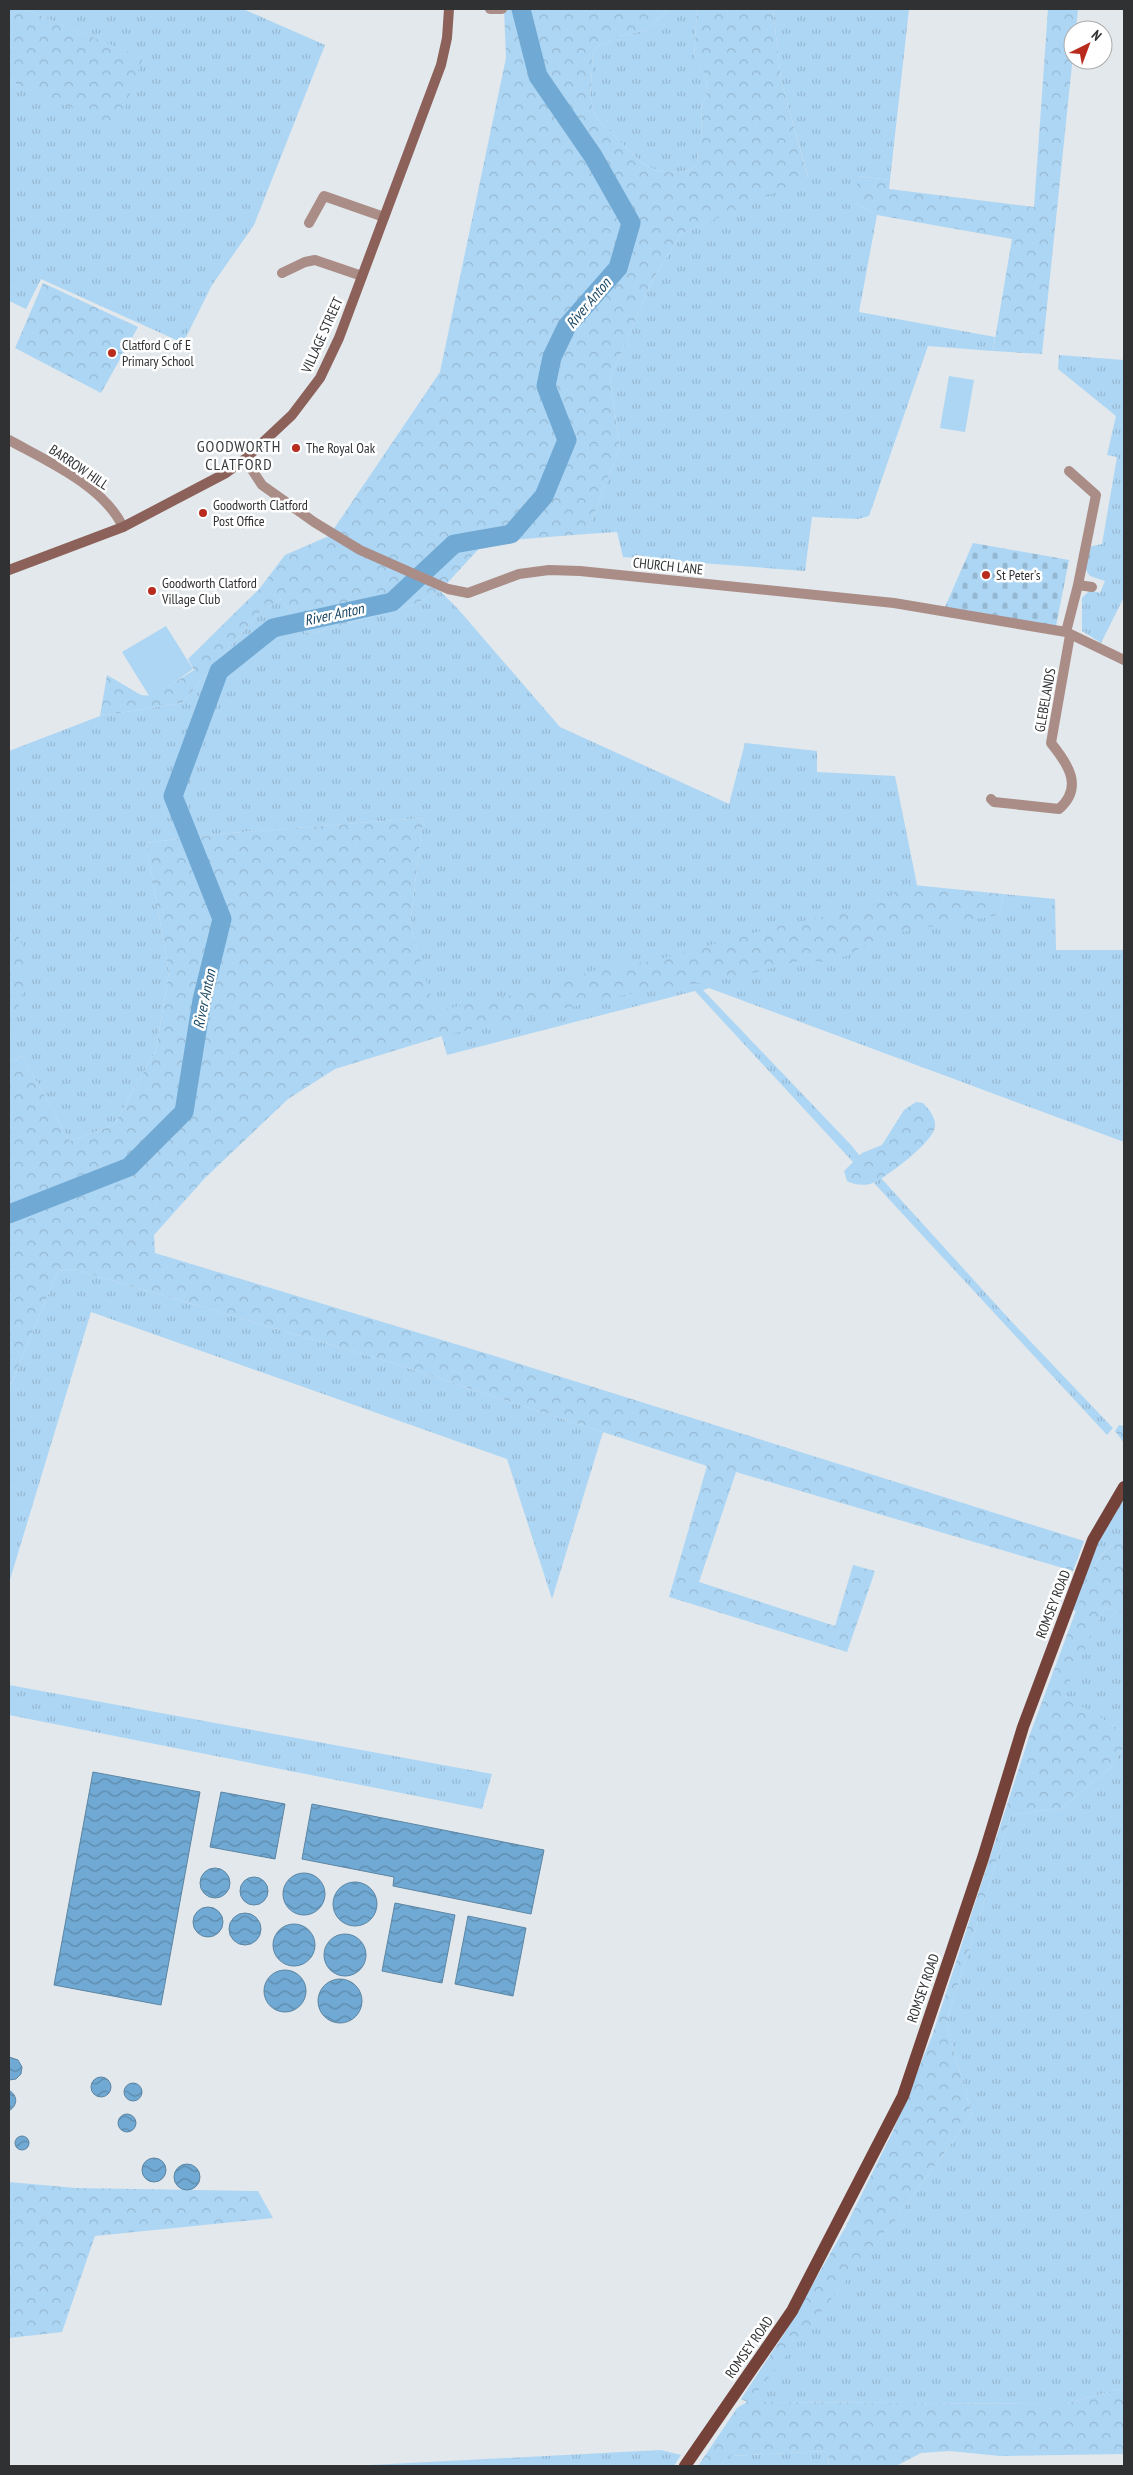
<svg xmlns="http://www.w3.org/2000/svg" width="1133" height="2475" viewBox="0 0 1133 2475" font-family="'PT Sans Narrow',sans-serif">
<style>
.grass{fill:url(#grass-tufts)}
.forest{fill:url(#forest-crowns)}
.cemetery{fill:url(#cemetery-stones)}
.pitch{fill:#add6f4}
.water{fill:url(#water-waves);stroke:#5c85a3}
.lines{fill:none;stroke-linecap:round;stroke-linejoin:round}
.river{stroke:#70a9d3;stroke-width:19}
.street{stroke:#ab8d87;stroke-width:10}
.secondary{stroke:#8c6159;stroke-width:10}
.primary{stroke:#75423a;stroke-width:12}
.poi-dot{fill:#b92c1d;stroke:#fff;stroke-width:2}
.labels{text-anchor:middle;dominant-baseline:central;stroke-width:5;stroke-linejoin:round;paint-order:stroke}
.street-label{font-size:14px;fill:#2f3133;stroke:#fff}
.poi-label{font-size:14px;fill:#2f3133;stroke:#fff;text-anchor:start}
.water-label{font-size:15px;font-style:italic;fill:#1c4865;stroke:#fff}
.quarter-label{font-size:16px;letter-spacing:1px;fill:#373b3e;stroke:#fff}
</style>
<defs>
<pattern id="grass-tufts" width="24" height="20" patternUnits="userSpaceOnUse" patternTransform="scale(1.25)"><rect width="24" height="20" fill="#add6f4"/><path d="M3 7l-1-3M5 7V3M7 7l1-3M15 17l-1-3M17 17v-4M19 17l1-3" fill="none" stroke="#95b8d2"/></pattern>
<pattern id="forest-crowns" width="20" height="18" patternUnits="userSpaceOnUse" patternTransform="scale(1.25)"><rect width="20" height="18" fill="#add6f4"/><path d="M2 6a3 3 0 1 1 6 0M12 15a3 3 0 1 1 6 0" fill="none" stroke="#95b8d2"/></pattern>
<pattern id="cemetery-stones" width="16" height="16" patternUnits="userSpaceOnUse" patternTransform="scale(1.25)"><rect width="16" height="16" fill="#add6f4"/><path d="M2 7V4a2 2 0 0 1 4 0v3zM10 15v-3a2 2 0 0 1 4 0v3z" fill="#95b8d2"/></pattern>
<pattern id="water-waves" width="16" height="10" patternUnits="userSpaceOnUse" patternTransform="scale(1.25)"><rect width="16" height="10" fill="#70a9d3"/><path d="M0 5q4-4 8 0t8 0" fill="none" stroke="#5c8aac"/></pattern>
</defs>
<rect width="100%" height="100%" fill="#e2e8ec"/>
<!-- grass -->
<path class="grass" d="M24,9H243L325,45L254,225L212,285L183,343L41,279L26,309L9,301V81L118,126L142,58Z
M669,9H697L694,56L705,75L708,90L701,109L702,139L698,148L697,166C679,176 659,174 642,163L599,121L594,113L590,97L593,52L598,46L621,36L646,30Z
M773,9H909L890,180L857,176V204L877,215L859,312L995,337L993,351L928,346L869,516L858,519L812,517L805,571L623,557L617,532L586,534L620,448L610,378L653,279L681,234L808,177L781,80Z
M1059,355L1124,360V597L1101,643L1082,631V598L1090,590L1100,593L1105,581L1090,576L1086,570L1088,547L1102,544L1117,457L1107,455L1116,416L1058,369Z
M440,591L458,609L560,727L729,804L745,743L817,751V772L895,776L917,885L905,929L999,915L1003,894L1055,899L1056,950H1124V1142L709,988L703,990L851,1145L860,1156L853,1162L695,991L447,1055L410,925L423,818L217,834L146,843L169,972L156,1050L114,1125L70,1141L22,1056L9,1064L14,930L9,916V751L100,716L182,703L259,613L281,599L307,635L413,605Z
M881,1178L1011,1321L1110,1425L1113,1428L1107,1435L874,1183Z
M73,1269L386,1361L603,1432L552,1599L507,1459L91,1312L9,1583V1389L58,1271Z
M1124,1496V1539C1094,1550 1086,1584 1077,1611L1072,1610L1102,1533Z
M1105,1607L1124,1614V1732L1062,1695Z
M9,1685L492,1774L482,1809L9,1715Z
M1124,1747V2388L1063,2404L748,2402L903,2209L972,2115L946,2023L1011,1815L1062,1808L1111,1767Z
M661,2450L681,2455L674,2466H351Z
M828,2451L829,2466H720L730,2456Z"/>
<!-- forest -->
<path class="forest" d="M9,9H24L143,58L118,127L9,81Z
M504,9H669L646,30L621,36L598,46L593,52L590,97L594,113L599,121L642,163C659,174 679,176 697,166L698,148L702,139L701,109L708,90L705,75L694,56L697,9H773L781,80L808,178L681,234L653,279L610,378L620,448L586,534L485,542L440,591L413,605L307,635L281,599L259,613L182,703L100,716L107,675L141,695L153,696L194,670L188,659L260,588L285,555L329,536L440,372L506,58Z
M1048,9H1078L1076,30H1073V55L1042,354L993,351L1012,239L877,215L857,204V176L890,180L889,189L1034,207Z
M43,283L138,327L101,393L15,348Z
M423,818L410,925L435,1011L535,990L608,966L653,961L775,927L867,907L886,901L903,884L1003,894L999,915L883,935L846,956L824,962L802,960L742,976L628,994L442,1036L335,1069L288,1099L205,1178L154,1235L155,1253L485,1353L1084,1541L1073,1571L736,1472L699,1582L835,1626L853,1565L875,1571L847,1652L669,1597L707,1466L386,1361L73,1269L58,1271L9,1389V1064L22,1056L70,1141L114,1125L156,1050L169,972L146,843L217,834Z
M9,916L30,962L12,1031L9,1030Z
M916,1102L923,1103C929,1109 936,1118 935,1127C933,1142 887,1177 873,1183C865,1186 854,1185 847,1181L844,1171L862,1153L882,1145L904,1110Z
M1119,1425L1124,1426V1443L1115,1431Z
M1124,1539V1614L1105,1607L1063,1695L1124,1732V1747L1111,1767L1062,1808L1011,1815L946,2023L972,2115L903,2209L749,2402L1063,2404L1124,2388V2454L1000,2456L950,2451L921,2453L896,2466H829L828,2451L730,2456L720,2466H698L737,2408L747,2402L741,2399L784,2334L845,2228L893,2131L932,2036L1030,1734L1090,1573C1099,1558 1107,1545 1124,1539Z
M9,2182L76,2188L258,2191L273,2218L95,2236L62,2332L9,2338Z"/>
<!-- cemetery -->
<path class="cemetery" d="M973,543L1069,560L1056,626L945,607Z"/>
<!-- pitch -->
<path class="pitch" d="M949,376L974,380L965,432L940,428Z
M166,626L193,669L151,699L122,652Z"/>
<!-- water -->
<path class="water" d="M93,1772L200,1792L161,2005L54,1985Z
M221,1792L285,1804L275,1859L210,1847Z
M312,1804L544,1850L531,1914L393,1886L394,1877L302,1859Z
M200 1883a15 15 0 1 1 30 0a15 15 0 1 1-30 0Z
M283 1894a21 21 0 1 1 42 0a21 21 0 1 1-42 0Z
M240 1891a14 14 0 1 1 28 0a14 14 0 1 1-28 0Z
M333 1904a22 22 0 1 1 44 0a22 22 0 1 1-44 0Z
M395,1903L455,1915L442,1983L382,1971Z
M193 1922a15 15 0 1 1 30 0a15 15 0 1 1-30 0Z
M229 1929a16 16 0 1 1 32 0a16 16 0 1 1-32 0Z
M468,1916L526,1928L513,1996L455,1984Z
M273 1945a21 21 0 1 1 42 0a21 21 0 1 1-42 0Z
M324 1955a21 21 0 1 1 42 0a21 21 0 1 1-42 0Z
M264 1991a21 21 0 1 1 42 0a21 21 0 1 1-42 0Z
M318 2001a22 22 0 1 1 44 0a22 22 0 1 1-44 0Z
M9,2057L18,2060L22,2067L21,2074L16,2079L9,2080Z
M91 2087a10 10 0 1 1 20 0a10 10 0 1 1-20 0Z
M124 2092a9 9 0 1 1 18 0a9 9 0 1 1-18 0Z
M9,2090C18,2096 18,2105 9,2111Z
M118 2123a9 9 0 1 1 18 0a9 9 0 1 1-18 0Z
M15 2143a7 7 0 1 1 14 0a7 7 0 1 1-14 0Z
M142 2170a12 12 0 1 1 24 0a12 12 0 1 1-24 0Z
M174 2177a13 13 0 1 1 26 0a13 13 0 1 1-26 0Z"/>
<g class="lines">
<!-- river -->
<path class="river" d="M9,1214L129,1167L184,1112L202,1000L222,919L173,796L219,671L273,628L392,602L454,544L511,534L544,496L567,440L546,386L552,357L567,326L618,268L631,223L593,156L538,76L521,9"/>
<!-- street -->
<path class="street" d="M490,9H502
M309,223L324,196L384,217
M282,273L305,262L315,260L362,276
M9,440C47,461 104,486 123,527
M245,459L262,485L314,522L360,550L448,589L468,593L519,574L549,570L580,571L894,603L1066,632L1124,660
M1078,585L1092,587
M1066,632L1078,585L1096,495L1069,471
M991,799L994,802L1059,809C1084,787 1068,764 1051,743L1070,635"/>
<!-- secondary -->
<path class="secondary" d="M9,570L123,527L226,473L245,459L292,415L320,378L339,338L441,65L447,38L449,9"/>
<!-- primary -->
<path class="primary" d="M685,2466L792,2311L903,2096L983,1858L1023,1727L1093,1540L1124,1487"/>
</g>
<!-- markers -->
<g class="poi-dot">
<circle cx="112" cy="353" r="5"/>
<circle cx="296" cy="448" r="5"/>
<circle cx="203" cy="513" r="5"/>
<circle cx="986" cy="575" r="5"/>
<circle cx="152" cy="591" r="5"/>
</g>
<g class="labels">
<!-- street labels -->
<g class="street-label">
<text transform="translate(322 335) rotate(-66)">VILLAGE STREET</text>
<text transform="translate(79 467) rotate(34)">BARROW HILL</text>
<text transform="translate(668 566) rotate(6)">CHURCH LANE</text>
<text transform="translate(1045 700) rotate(-80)">GLEBELANDS</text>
<text transform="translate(1053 1604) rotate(-69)">ROMSEY ROAD</text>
<text transform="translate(923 1988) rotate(-71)">ROMSEY ROAD</text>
<text transform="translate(749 2347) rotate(-55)">ROMSEY ROAD</text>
</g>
<!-- poi labels -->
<g class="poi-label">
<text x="122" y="345">Clatford C of E<tspan x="122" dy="16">Primary School</tspan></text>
<text x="306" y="448">The Royal Oak</text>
<text x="213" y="505">Goodworth Clatford<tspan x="213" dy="16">Post Office</tspan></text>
<text x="996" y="575">St Peter's</text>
<text x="162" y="583">Goodworth Clatford<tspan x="162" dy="16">Village Club</tspan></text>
</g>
<!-- water labels -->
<g class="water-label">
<text transform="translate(588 303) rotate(-50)">River Anton</text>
<text transform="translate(334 614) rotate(-12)">River Anton</text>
<text transform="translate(204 999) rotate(-78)">River Anton</text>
</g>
<!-- quarter labels -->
<g class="quarter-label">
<text x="239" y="446">GOODWORTH<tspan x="239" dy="18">CLATFORD</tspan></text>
</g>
</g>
<!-- border -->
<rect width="1133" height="2475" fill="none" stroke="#2f3133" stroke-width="20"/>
<!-- north arrow -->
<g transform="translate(1088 45) rotate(42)"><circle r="24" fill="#ffffff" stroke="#acadad"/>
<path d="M0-4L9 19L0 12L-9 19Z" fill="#b92c1d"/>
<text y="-8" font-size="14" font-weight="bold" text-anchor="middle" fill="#2f3133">N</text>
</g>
</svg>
